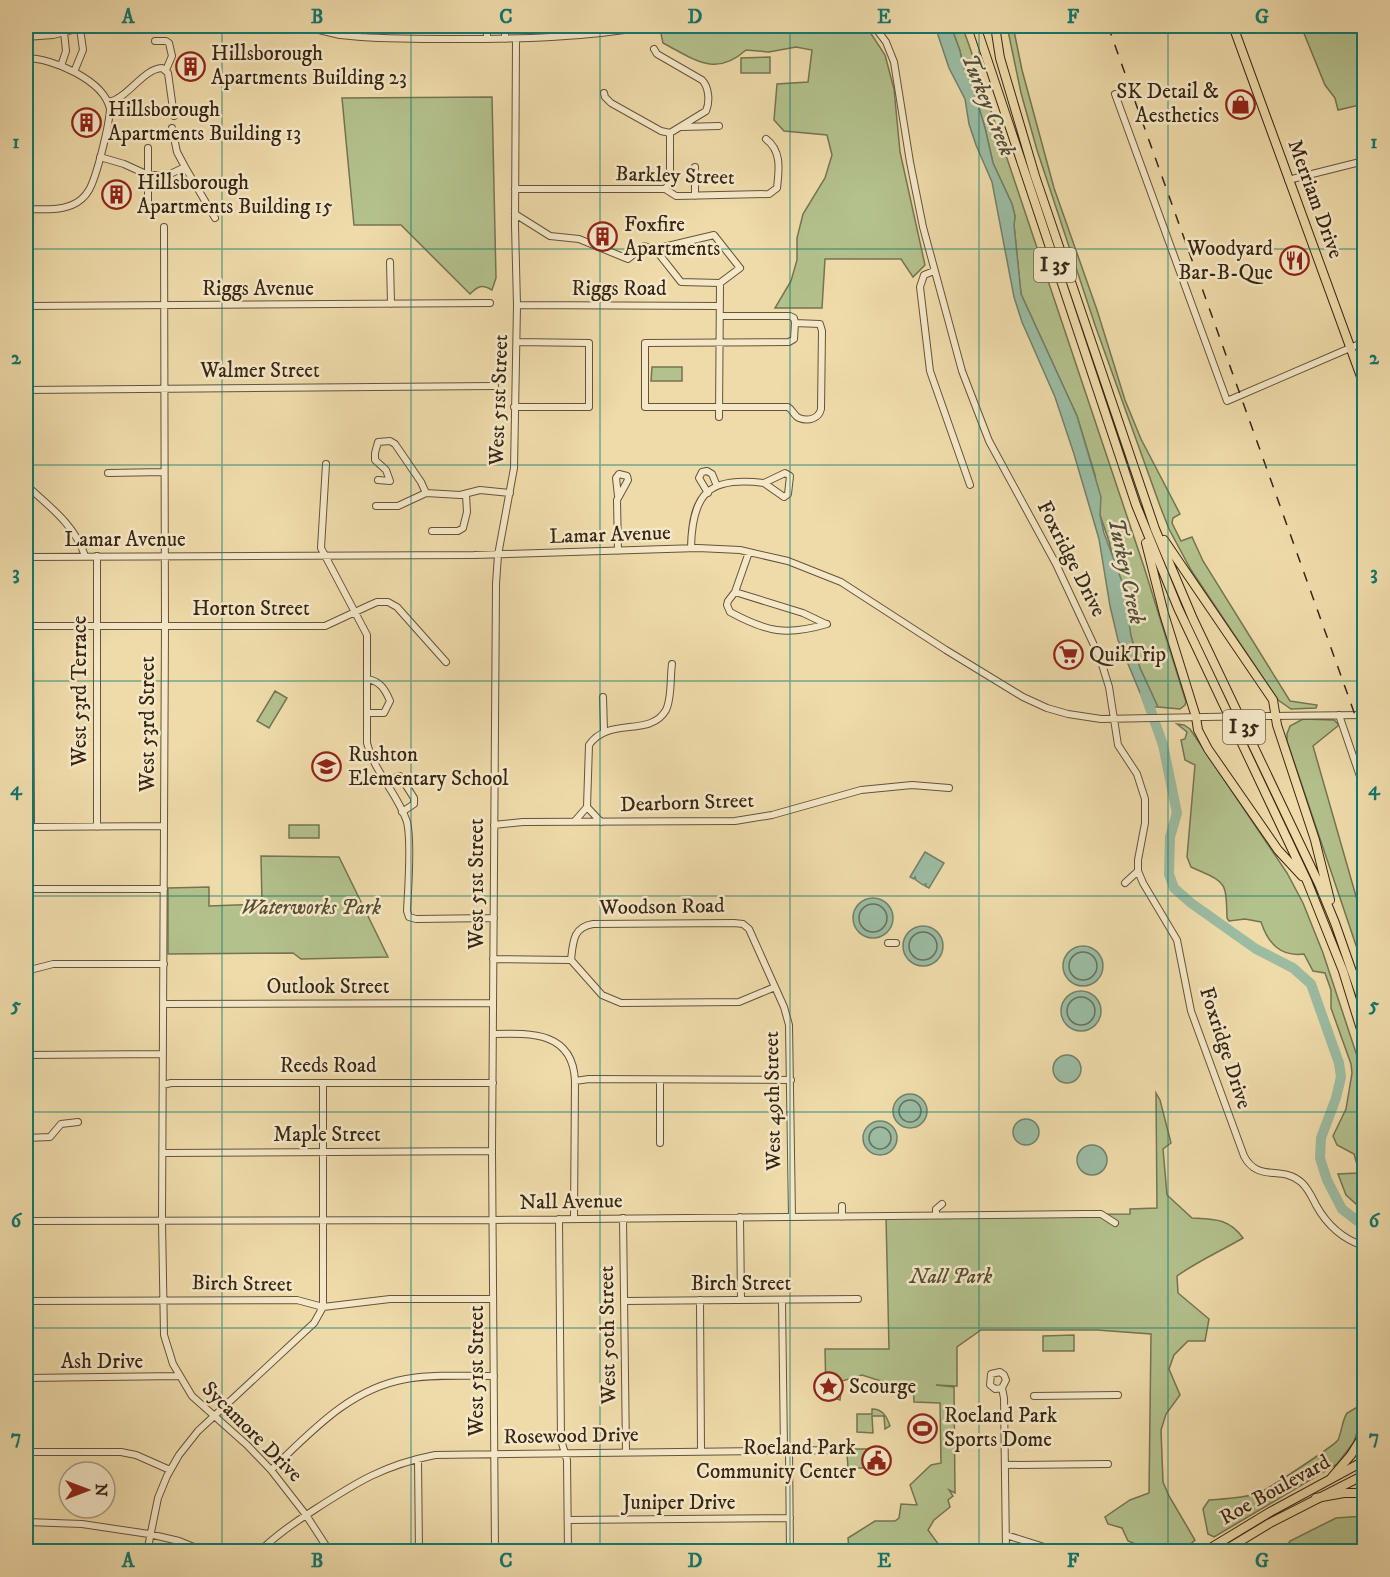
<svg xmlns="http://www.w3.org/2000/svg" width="1390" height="1577" viewBox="0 0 1390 1577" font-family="'IM FELL DW Pica',serif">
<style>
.green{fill:#b3c18d;stroke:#757451;stroke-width:1.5}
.water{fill:#9bbca3;stroke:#73806a;stroke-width:1.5}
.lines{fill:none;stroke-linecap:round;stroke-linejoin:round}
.shore{stroke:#69715c;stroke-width:1.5}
.river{stroke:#9bbca3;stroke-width:10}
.minor-casing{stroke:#65533a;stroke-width:8}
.major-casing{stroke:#372615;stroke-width:10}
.highway-casing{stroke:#372615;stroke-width:10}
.minor{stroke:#f5e8c8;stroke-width:6}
.major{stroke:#efdbaa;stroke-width:8}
.highway{stroke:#efdbaa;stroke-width:8}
.rail{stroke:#372615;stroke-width:1.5;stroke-dasharray:10 10;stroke-linecap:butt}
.minor-bridge-casing{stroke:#65533a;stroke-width:8;stroke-linecap:butt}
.minor-bridge{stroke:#f5e8c8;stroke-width:6}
.grid{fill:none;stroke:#0f766e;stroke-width:1.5;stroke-opacity:0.55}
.labels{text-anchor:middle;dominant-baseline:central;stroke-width:5;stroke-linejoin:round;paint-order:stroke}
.shield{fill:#f5e8c8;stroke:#70604b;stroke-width:1.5}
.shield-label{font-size:20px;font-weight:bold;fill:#372615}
.poi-label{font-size:21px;fill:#372615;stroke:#f5e8c8;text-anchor:start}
.street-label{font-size:21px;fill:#372615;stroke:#f5e8c8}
.park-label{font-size:21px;font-style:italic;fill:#564d33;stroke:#f5e8c8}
.water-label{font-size:22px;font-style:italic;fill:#504c38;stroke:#f5e8c8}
.neatline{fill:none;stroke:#0f766e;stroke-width:2}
.grid-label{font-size:20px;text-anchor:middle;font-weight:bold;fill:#0f766e}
</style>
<rect width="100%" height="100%" fill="#efdbaa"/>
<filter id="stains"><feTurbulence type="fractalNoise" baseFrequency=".00333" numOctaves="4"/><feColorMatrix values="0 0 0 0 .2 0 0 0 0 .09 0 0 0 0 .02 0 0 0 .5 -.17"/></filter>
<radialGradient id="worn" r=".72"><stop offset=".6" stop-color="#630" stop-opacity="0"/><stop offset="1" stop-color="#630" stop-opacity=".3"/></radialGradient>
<!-- green -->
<path class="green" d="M678,26H866L885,55L894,89L900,152L925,265L913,277L901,259H825L822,308H775L791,281L797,260V238L803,214L825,178L832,155L827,135L784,131L774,120L777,84L808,82L812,50L796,47L769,52L746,50C715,78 694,59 663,43L660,29Z
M951,26H962L969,45L1144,567L1186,702L1185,705L1180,709L1158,707L1140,668L1131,636L1109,541L1100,515L1095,475L1077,416L1021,294L1014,225L1015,216L1012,204L993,163L985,128L972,85L963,66L960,51Z
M1007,26H1013L1022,70L1054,188L1097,310L1125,400L1141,439L1180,514L1173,518L1172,523L1181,541L1192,537L1203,561L1290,701L1317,705L1316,708L1291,709L1278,700L1191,570L1169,529L1160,506L1095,325L1037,150L1021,93Z
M1301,26H1364V104L1338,110L1335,98L1325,85Z
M770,57V73H741V58Z
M492,97L496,278L492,290C482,284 478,286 470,294L401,225H354L342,98Z
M652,367H682V381H651Z
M275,691L287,698L269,728L257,721Z
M1303,719L1334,720L1339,725L1313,746L1364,924V969L1287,741V734L1290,726Z
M1177,724L1184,725L1190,729L1287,873L1303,903L1323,953L1364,1077V1211L1346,1195L1338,1174L1358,1173V1168L1354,1154L1337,1145L1333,1136L1346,1109L1352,1073L1351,1064L1331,1008V990L1325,973L1313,971L1304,954C1280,957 1268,943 1261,922L1245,919L1229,921L1227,918C1226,879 1226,883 1191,867L1187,857L1195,765L1185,760L1181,740L1185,739L1187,732Z
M289,825H319V838H289Z
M261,856L339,857L388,957L301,959L293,953L168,954V888L209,887V906L262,904Z
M1156,1093L1160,1100L1171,1143L1163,1149L1167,1195L1192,1218C1213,1219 1229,1218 1243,1238C1221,1251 1198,1261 1177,1276L1178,1293L1209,1319L1205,1341H1188L1174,1355L1169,1369L1180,1395L1166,1414L1161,1430L1163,1482L1169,1496L1195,1540L1183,1551H1136L1138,1545L1128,1541L1122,1528L1108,1524L1105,1517L1130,1500L1149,1493L1151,1334L1097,1330H981L957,1347V1386L936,1385L954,1387L955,1493L949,1490L953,1496L948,1500L950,1507L934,1520L928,1530L939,1545L935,1548L934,1552L849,1551L848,1538L875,1521H895L899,1518L901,1504L917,1505L910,1485L931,1465L941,1463L940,1403L914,1402L913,1384H890L862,1375L842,1381L840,1400L826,1395L825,1349H889L886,1216L1130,1214V1209L1157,1208Z
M1074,1335V1351H1043V1336Z
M1364,1397V1409L1354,1442L1337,1464L1214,1537L1208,1534L1203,1509L1209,1500C1225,1499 1241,1498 1256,1494C1263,1493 1335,1445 1338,1440C1342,1431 1342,1421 1347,1413L1356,1408Z
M872,1409C883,1409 887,1417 890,1426L885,1429L884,1416H872L873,1433L857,1432V1414H872Z
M852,1449H868V1468H848L847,1453Z
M1364,1516V1551H1284L1290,1541L1336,1518Z"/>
<!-- water -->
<path class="water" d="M935,26H951L960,51L963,66L972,85L985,128L993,163L1012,204L1015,216L1014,225L1021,294L1077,416L1101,497L1100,515L1104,533L1124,587L1131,636L1140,668L1158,707H1146L1118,640L1110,606L1099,539L1074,454L1055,397L1022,322L1014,297L992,182L976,145L969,124L965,99L949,68Z
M925,852L944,863L929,888L925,886L926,884L923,885L916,880L915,877L914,879L910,877Z
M853 918a20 20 0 1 1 40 0a20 20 0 1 1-40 0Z
M903 946a20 20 0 1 1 40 0a20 20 0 1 1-40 0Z
M1063 966a20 20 0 1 1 40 0a20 20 0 1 1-40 0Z
M1061 1011a20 20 0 1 1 40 0a20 20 0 1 1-40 0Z
M1053 1069a14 14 0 1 1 28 0a14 14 0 1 1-28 0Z
M893 1111a17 17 0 1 1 34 0a17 17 0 1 1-34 0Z
M1013 1132a13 13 0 1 1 26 0a13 13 0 1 1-26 0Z
M863 1138a17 17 0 1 1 34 0a17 17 0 1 1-34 0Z
M1077 1160a15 15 0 1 1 30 0a15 15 0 1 1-30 0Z"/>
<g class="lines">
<!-- shore -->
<path class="shore" d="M859 918a14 14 0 1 1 28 0a14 14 0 1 1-28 0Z
M909 946a14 14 0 1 1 28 0a14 14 0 1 1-28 0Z
M1069 966a14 14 0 1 1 28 0a14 14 0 1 1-28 0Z
M1067 1011a14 14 0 1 1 28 0a14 14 0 1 1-28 0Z
M899 1111a11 11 0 1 1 22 0a11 11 0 1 1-22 0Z
M869 1138a11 11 0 1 1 22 0a11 11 0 1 1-22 0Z"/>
<!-- river -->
<path class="river" d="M1145,694L1163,745L1177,813L1170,837L1169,874L1174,888L1191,903L1256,949L1293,968L1311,984L1339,1063L1341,1077L1336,1098L1321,1138L1320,1158L1327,1180L1342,1209L1364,1226"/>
<defs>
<path id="minor" d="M302,26L340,35L361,37C392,39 423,39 454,39C519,39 584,38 648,26
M585,26L589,34
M874,26L886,42L894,62L910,162L923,227L962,371L989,441L1056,564L1100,658L1109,687L1118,745L1137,774L1145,799V823L1138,860V871L1143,883L1177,940L1191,1011L1244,1156C1258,1183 1282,1165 1301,1182C1308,1188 1312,1197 1316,1205C1327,1225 1342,1239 1364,1246
M26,37L53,35L88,26
M487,39V26
M505,39V26
M155,41H166L169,43L172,56L166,70
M654,49L657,54L702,80C709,87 710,102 706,111L670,133
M26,58C52,58 104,80 110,109C109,126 97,176 89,190C85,197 79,202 72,205C58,211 40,209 26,209
M61,66L66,51L64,32
M74,72L83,50L80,28
M604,93L605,97L611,103L661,131L670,133
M1115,94L1227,401L1364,342
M109,102C129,97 143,69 162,68L168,73L174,116
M682,127L719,126
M172,128L177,152L185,167
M100,157L124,164L148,175H168L185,167L215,218
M1288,180L1364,161
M515,189H665L676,196L769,194L777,188C779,170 782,151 766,139
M665,189L670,183V133
M695,196V167
M148,209V148
M515,214L550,236L579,239L628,259L644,246L655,249L681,282L720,283L740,268L714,235L655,249
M164,227L165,626L162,1221L164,1335L173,1364L192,1396L247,1445L271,1470L306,1515L330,1552
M390,262L391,304
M934,271L924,275L920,287L930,371L970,485
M517,305L720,306
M26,306L490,303
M720,316H790L794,318L795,323L820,324L822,331L821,409C819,418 809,422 799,418C794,416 793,410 788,407H645V343L789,342L794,339L795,323
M26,390L495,386
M514,407H589V343L517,342
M719,417L720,283
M326,464L321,548L367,635V743C374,772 398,794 407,822C412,842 408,889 407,911L409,917L416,919L494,918
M108,473L164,472
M785,473L790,476L788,494L784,497L764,483Z
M378,480L390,481L386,470L375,460V453L378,442L390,441L395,444L421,482L426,493
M26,485C49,506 75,525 85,556
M708,493L699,478L702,472L707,471L712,474L717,486
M618,496L616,478L619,474L627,476L628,480L617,500L618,551
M376,506H398L426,493L460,495L480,490L510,493
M432,531H458L463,528L467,512L466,495
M691,548C692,493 709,476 764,483
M749,552L735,592L728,601L727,605L730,612C767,632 786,636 827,624
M26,557L474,555L698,548L740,550L788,561L841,582L946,650L1023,697L1047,708L1068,714L1101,719L1205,717
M735,592L803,613L826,624
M26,626H325L368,606L377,602H388L397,607L446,662
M30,626L31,827
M603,697L604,730
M367,713H384L390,701C385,689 380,681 367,679
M1339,715L1364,788
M1261,716L1364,715
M385,781L400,776L414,798V804L402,812
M587,807L601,822
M574,822L587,807L589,745C609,716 650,738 666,710C672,698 670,677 672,664
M494,825L523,822L735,821L772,815L861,790L912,785L949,788
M26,827L164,826
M97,827V556
M1125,883L1138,871
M26,889H164
M888,943H896
M493,959L571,960L602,995L621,1003L739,1002L775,987
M571,960C573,942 573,927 593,924L734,923L743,924L749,929L784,1007L789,1025L792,1217
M26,971L53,964H164
M164,1004L493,1003
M494,1034C532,1033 573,1032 575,1081L574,1218
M26,1055L163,1054
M660,1080V1143
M575,1081L589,1079L791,1080
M163,1085L171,1083H493
M26,1138L50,1137L61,1124L78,1122
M163,1153L492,1151
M842,1206V1217
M936,1215V1209L942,1204
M740,1217L741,1300
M623,1218L626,1452
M559,1219L561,1440L567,1460L568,1552
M26,1221L492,1220L1085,1214H1101L1115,1223
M700,1300L701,1451
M782,1300L784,1450
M26,1301L297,1300L323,1307L390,1299H493
M624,1301L858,1299
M26,1378L179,1376
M1002,1388L995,1389L990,1385L991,1374L1000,1372L1004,1375L1006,1380L1002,1388L1004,1398L1006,1552
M1034,1396L1118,1395
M789,1450L790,1552
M26,1452H121L136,1455L170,1470
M418,1459L419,1552
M1005,1465L1108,1464
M271,1470C311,1432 349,1389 406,1379C435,1374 465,1376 494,1376
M568,1520L790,1518
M26,1522L82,1524L149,1534L179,1541L206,1552
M1006,1535L1060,1552
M147,1552L158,1498L167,1476L179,1455L198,1431L314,1323L323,1307V1083
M259,1552C276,1535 295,1522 314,1510C357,1482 384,1465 435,1455L838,1450
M495,1552L492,1151L496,584L498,555L514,468L517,305L515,225L516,39"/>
<path id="major" d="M1233,26L1364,385
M1204,1552L1270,1512L1364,1461
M1222,1552L1270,1523L1364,1475"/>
<path id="highway" d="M976,26L1136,505L1178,608L1307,881L1343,971L1364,1039
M995,26L1000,58L1035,176L1155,529L1193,619L1319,884L1335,923L1364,1006
M1164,540L1273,700L1277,725L1315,840L1330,900
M1146,543L1164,614L1196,717L1198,730L1208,749L1278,850L1302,876
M1332,1477L1351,1455L1364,1434
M1316,1498L1344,1493H1364"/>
</defs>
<!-- minor casing -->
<use href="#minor" class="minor-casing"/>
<!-- major casing -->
<use href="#major" class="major-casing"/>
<!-- highway casing -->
<use href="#highway" class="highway-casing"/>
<!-- minor -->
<use href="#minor" class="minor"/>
<!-- major -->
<use href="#major" class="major"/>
<!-- highway -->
<use href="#highway" class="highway"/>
<!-- rail -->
<path class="rail" d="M1108,26L1364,740"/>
<defs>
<path id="minor-bridge" d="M1205,717L1261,716"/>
</defs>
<!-- minor-bridge casing -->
<use href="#minor-bridge" class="minor-bridge-casing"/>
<!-- minor-bridge -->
<use href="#minor-bridge" class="minor-bridge"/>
</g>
<!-- grid -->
<path class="grid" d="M222,26V1552M411,26V1552M600,26V1552M790,26V1552M979,26V1552M1168,26V1552M26,249H1364M26,465H1364M26,681H1364M26,896H1364M26,1112H1364M26,1328H1364"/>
<!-- icons -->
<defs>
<symbol id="building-ring" viewBox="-11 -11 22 22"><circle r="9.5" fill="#f5e8c8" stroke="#8f2418" stroke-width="1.5"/><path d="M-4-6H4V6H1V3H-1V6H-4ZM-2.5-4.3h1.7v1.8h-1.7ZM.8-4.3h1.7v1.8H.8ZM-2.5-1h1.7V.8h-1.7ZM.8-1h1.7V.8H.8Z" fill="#8f2418"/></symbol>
<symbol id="shop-ring" viewBox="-11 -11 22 22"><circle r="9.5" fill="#f5e8c8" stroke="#8f2418" stroke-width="1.5"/><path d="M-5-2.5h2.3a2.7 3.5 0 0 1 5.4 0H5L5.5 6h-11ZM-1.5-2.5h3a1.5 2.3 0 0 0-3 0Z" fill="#8f2418"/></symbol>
<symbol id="restaurant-ring" viewBox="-11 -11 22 22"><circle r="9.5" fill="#f5e8c8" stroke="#8f2418" stroke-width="1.5"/><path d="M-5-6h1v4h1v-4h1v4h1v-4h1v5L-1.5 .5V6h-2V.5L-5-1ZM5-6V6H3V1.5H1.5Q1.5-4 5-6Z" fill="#8f2418"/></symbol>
<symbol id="supermarket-ring" viewBox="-11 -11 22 22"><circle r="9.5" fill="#f5e8c8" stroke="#8f2418" stroke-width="1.5"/><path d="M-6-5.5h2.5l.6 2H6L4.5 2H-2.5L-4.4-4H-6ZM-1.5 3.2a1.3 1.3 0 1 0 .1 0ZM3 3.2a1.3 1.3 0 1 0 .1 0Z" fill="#8f2418"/></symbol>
<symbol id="school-ring" viewBox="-11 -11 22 22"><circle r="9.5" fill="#f5e8c8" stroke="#8f2418" stroke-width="1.5"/><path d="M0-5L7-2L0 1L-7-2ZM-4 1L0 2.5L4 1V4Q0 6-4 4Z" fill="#8f2418"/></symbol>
<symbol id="sight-ring" viewBox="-11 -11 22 22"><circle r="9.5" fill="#f5e8c8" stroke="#8f2418" stroke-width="1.5"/><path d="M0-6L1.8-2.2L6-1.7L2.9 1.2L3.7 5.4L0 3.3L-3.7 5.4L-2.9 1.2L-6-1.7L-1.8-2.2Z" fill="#8f2418"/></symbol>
<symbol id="stadium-ring" viewBox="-11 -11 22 22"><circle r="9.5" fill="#f5e8c8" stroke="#8f2418" stroke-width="1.5"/><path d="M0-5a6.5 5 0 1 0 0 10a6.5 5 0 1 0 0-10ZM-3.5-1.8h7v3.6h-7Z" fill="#8f2418"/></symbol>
<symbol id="civic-ring" viewBox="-11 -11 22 22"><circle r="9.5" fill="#f5e8c8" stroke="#8f2418" stroke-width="1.5"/><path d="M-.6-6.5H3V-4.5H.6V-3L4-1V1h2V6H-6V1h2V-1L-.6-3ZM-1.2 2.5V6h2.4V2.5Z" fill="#8f2418"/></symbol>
</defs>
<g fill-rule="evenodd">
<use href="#building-ring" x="174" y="50" width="33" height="33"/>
<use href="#shop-ring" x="1224" y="88" width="33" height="33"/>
<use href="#building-ring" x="70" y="106" width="33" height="33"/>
<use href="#building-ring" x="100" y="178" width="33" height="33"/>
<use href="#building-ring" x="586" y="220" width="33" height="33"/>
<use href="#restaurant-ring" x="1278" y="244" width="33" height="33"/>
<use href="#supermarket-ring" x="1052" y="638" width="33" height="33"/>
<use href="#school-ring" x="310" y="750" width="33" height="33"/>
<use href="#sight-ring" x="812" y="1370" width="33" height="33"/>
<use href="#stadium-ring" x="906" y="1412" width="33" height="33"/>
<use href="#civic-ring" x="860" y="1444" width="33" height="33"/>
</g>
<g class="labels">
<!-- shield labels -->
<g class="shield">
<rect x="1034" y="248" width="42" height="34" rx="4.5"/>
<rect x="1223" y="710" width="42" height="34" rx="4.5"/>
</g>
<g class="shield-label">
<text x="1055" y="265">I 35</text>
<text x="1244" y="727">I 35</text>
</g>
<!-- poi labels -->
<g class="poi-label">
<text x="211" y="54">Hillsborough<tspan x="211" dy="24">Apartments Building 23</tspan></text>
<text x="1219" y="92" text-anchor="end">SK Detail &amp;<tspan x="1219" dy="24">Aesthetics</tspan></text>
<text x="108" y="110">Hillsborough<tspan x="108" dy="24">Apartments Building 13</tspan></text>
<text x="137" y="183">Hillsborough<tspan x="137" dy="24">Apartments Building 15</tspan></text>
<text x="624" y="225">Foxfire<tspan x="624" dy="24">Apartments</tspan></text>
<text x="1273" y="249" text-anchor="end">Woodyard<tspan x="1273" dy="24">Bar-B-Que</tspan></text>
<text x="1089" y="655">QuikTrip</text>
<text x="348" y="755">Rushton<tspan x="348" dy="24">Elementary School</tspan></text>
<text x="849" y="1387">Scourge</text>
<text x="944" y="1416">Roeland Park<tspan x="944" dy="24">Sports Dome</tspan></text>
<text x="856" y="1448" text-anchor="end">Roeland Park<tspan x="856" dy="24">Community Center</tspan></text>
</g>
<!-- street labels -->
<g class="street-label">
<text transform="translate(675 176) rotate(2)">Barkley Street</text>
<text transform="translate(1315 199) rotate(70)">Merriam Drive</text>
<text x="258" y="289">Riggs Avenue</text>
<text x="619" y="289">Riggs Road</text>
<text x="260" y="371">Walmer Street</text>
<text transform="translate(499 400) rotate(-88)">West 51st Street</text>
<text transform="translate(610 535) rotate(-2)">Lamar Avenue</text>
<text x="125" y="540">Lamar Avenue</text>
<text transform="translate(1071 559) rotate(63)">Foxridge Drive</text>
<text x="251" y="609">Horton Street</text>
<text transform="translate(80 691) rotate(-90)">West 53rd Terrace</text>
<text transform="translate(148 724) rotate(-90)">West 53rd Street</text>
<text transform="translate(687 803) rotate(-2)">Dearborn Street</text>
<text transform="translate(477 884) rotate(-90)">West 51st Street</text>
<text transform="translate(662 907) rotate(-1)">Woodson Road</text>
<text x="328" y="987">Outlook Street</text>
<text transform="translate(1225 1048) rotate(72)">Foxridge Drive</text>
<text x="328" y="1066">Reeds Road</text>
<text transform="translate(773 1101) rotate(-91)">West 49th Street</text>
<text x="327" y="1135">Maple Street</text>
<text transform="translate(571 1202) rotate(-1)">Nall Avenue</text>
<text transform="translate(242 1284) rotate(1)">Birch Street</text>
<text x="741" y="1284">Birch Street</text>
<text transform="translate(608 1335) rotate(-91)">West 50th Street</text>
<text x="102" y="1362">Ash Drive</text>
<text transform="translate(477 1371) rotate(-90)">West 51st Street</text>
<text transform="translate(252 1432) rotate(45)">Sycamore Drive</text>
<text transform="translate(571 1436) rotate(-1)">Rosewood Drive</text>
<text transform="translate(1275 1490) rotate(-29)">Roe Boulevard</text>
<text x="679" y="1503">Juniper Drive</text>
</g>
<!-- park labels -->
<g class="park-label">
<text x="311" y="908">Waterworks Park</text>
<text x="951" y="1277">Nall Park</text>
</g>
<!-- water labels -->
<g class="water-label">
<text transform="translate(988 105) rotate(68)">Turkey Creek</text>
<text transform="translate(1126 571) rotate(78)">Turkey Creek</text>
</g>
</g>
<!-- margin -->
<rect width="1390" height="1577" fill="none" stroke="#efdbaa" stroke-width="66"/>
<!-- north arrow -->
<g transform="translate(87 1490) rotate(90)"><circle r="28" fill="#f5e8c8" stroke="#a99a80" stroke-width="1.5"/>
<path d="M0-4.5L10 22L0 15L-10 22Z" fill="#8f2418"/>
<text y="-9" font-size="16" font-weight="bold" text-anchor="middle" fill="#372615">N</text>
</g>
<rect x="33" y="33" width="1324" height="1511" class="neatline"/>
<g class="grid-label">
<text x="128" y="23">A</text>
<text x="317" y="23">B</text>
<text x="506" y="23">C</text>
<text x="695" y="23">D</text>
<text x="884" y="23">E</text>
<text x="1073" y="23">F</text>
<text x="1262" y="23">G</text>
<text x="16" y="148">1</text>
<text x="1374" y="148">1</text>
<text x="16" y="364">2</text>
<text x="1374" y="364">2</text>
<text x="16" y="579">3</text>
<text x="1374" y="579">3</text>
<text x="16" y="795">4</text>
<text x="1374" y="795">4</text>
<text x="16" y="1011">5</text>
<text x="1374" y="1011">5</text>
<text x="16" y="1227">6</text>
<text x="1374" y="1227">6</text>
<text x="16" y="1443">7</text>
<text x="1374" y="1443">7</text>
<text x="128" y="1567">A</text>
<text x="317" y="1567">B</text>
<text x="506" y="1567">C</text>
<text x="695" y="1567">D</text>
<text x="884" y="1567">E</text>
<text x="1073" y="1567">F</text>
<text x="1262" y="1567">G</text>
</g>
<rect width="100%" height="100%" filter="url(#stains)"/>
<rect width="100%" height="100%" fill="url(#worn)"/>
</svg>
